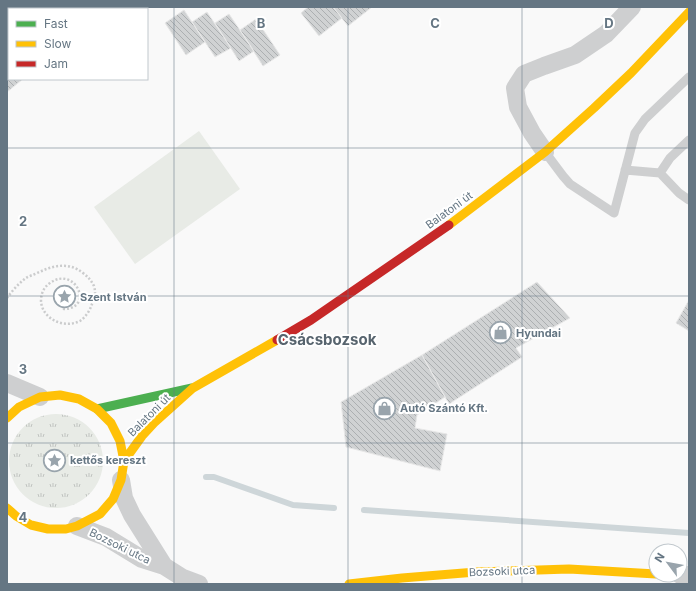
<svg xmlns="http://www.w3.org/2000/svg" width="696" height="591" viewBox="0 0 696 591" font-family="Inter,sans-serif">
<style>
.grass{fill:url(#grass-tufts)}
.pitch{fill:#e8ebe6}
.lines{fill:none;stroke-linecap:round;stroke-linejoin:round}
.stream{stroke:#ced6d9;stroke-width:6}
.building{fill:url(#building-back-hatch);stroke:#e8e8e8}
.path{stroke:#cbcccd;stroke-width:2.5;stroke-dasharray:2 2;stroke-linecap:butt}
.lane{stroke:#cecfd0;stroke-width:9}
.street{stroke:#cecfd0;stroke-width:18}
.fast{stroke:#4caf50;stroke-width:9}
.slow{stroke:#ffc107;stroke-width:9}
.jam{stroke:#c62828;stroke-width:9}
.grid{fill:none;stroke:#657683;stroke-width:1;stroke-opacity:0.55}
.labels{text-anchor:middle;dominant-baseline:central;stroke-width:4;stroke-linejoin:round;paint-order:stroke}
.street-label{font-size:11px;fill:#657683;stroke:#fff}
.poi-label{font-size:11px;font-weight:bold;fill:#657683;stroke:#fff;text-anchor:start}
.district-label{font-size:15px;font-weight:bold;fill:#57646e;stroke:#fff}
.grid-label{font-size:13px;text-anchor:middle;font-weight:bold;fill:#657683;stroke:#fff;stroke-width:4;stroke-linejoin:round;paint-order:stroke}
</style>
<defs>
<pattern id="grass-tufts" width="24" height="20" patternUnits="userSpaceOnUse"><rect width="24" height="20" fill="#e8ebe6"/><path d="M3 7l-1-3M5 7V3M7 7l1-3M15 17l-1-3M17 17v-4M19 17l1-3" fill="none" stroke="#c0c3c0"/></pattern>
<pattern id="building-back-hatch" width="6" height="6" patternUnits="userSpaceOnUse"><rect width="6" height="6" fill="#d0d2d3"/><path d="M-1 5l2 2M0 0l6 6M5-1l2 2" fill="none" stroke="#acafb1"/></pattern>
</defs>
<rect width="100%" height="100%" fill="#f9f9f9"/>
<!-- grass -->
<path class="grass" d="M9 461a47 47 0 1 1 94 0a47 47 0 1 1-94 0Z"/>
<!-- pitch -->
<path class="pitch" d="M199,131L240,189L135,264L94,207Z"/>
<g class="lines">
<!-- stream -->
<path class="stream" d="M206,477H214L293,505L334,508
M364,510L689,533"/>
</g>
<!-- building -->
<path class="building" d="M104,7H121L122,9H101Z
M308,7H333L342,18L319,36L301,13Z
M333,7H372L348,26Z
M184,10L205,42L186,55L165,23Z
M207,12L231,48L215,57L192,22Z
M229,14L254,51L239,61L215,23Z
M256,19L280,55L263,66L240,30Z
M9,35V79H23L7,92V36Z
M537,282L570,318L516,348L522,357L449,404L422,355Z
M689,300V331L676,323Z
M422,355L445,397L417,415L415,428L447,434L440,471L346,447L341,402Z"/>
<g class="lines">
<!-- path -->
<path class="path" d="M7,298C12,291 19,283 26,278C29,276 33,275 37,273C52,266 68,261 83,273C88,277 91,280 94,286C96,293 95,298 92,304C90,310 86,317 80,321C64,329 42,319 41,301C41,293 44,287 50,283C75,265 95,308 64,309L61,304"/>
<!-- lane -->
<path class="lane" d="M545,152L563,176L570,184L614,213L635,133L645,119L689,77
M625,170L660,173L679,193L689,200
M660,173L670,158L689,140"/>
<!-- street -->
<path class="street" d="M545,152L532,133L518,107L515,88L524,74L544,66L575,55L606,34L632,7
M7,383L40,397
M121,480L124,498L132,515L164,566
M77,526L106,537L142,559L164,566L183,578L199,584
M680,575H689"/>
<!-- fast -->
<path class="fast" d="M97,409L192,388"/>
<!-- slow -->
<path class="slow" d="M449,225L545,152L594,108L631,73L689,12
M7,418L19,407L40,397L60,395L79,399L97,409L111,423L120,441L124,461L121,480L113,499L100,514L77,526L66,529H48L31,525L16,516L7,508
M124,461L142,436L154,423L193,388L277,340
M349,584L402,578L476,572L569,569L656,574"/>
<!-- jam -->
<path class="jam" d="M277,340L311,320L449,225"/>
</g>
<!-- grid -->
<path class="grid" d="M174,7V584M348,7V584M522,7V584M7,148H689M7,296H689M7,443H689"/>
<!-- icons -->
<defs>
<symbol id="sight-ring" viewBox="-11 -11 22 22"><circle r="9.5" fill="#fff" stroke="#99a4ac" stroke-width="1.5"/><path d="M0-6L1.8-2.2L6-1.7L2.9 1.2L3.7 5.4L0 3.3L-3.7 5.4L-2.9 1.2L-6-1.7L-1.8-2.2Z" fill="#99a4ac"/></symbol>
<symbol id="shop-ring" viewBox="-11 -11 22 22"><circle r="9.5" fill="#fff" stroke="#99a4ac" stroke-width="1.5"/><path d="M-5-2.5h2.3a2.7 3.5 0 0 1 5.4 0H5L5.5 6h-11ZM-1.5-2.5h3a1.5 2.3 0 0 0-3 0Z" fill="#99a4ac"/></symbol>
</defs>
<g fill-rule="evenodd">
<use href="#sight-ring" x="52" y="284" width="25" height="25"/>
<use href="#shop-ring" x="488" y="320" width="25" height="25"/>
<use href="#shop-ring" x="372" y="396" width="25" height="25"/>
<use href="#sight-ring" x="42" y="448" width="25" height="25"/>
</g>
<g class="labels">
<!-- street labels -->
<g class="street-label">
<text transform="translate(449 210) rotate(-36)">Balatoni út</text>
<text transform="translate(149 415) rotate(-45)">Balatoni út</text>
<text transform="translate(120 546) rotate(26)">Bozsoki utca</text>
<text transform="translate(502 571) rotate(-2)">Bozsoki utca</text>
</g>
<!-- poi labels -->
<g class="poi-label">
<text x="80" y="297">Szent István</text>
<text x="516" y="333">Hyundai</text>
<text x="400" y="408">Autó Szántó Kft.</text>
<text x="70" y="460">kettős kereszt</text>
</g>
<!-- district labels -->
<g class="district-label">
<text x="327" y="339">Csácsbozsok</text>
</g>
</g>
<g class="grid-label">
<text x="261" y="28">B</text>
<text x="435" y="28">C</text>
<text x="609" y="28">D</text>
<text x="23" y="226">2</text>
<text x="23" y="374">3</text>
<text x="23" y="522">4</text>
</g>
<!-- border -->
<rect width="696" height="591" fill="none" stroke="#657683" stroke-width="16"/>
<!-- legend -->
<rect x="8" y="8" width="140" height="72" fill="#ffffff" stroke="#c1c8cd"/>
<rect x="16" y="21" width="20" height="6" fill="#4caf50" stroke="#c1c8cd"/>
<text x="44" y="28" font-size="12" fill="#657683">Fast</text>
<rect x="16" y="41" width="20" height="6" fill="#ffc107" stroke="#c1c8cd"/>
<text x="44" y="48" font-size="12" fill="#657683">Slow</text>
<rect x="16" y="61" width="20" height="6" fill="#c62828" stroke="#c1c8cd"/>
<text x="44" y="68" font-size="12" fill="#657683">Jam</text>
<!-- north arrow -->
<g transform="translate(668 563) rotate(302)"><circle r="19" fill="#ffffff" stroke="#c1c8cd"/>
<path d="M0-3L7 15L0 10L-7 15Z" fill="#99a4ac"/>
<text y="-6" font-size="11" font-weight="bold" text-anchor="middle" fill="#657683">N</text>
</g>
</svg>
